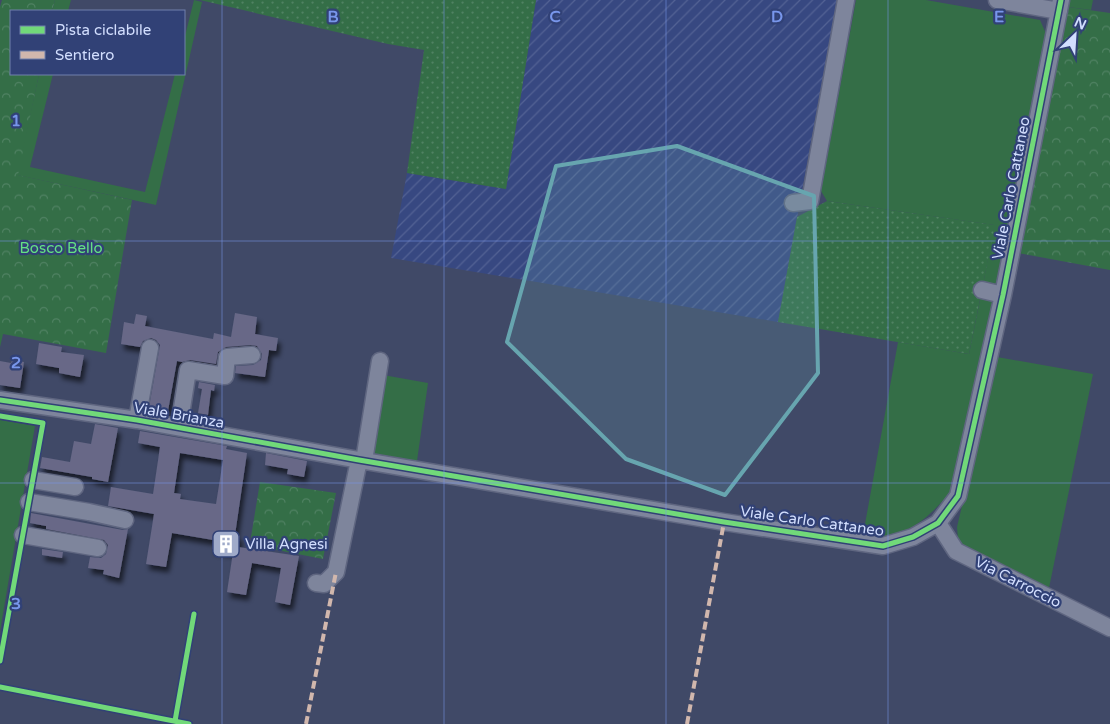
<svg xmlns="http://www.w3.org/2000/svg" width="1110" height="724" viewBox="0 0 1110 724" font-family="'Varela Round',sans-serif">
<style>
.industrial{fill:url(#industrial-furrows)}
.grass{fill:#346e47}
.forest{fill:url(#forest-crowns)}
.garden{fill:url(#garden-dots)}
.building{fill:#676887;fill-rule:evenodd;filter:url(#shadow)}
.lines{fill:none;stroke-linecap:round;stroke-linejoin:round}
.minor-casing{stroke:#5f6680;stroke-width:19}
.minor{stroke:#7e859c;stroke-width:16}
.quiet{stroke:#d1b7ad;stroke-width:4;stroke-dasharray:8 4;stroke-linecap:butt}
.cycleway-casing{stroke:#314176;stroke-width:8}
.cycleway{stroke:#71d979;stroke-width:5}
.marked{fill:#67a5af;fill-opacity:0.2;stroke:#67a5af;stroke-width:4;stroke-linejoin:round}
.grid{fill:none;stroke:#7896eb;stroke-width:1;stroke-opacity:0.55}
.labels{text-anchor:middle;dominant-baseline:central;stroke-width:4.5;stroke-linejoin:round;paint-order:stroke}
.street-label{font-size:15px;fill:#d2defe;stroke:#314176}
.park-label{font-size:15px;fill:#64e183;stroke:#314176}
.poi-label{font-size:15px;fill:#d2defe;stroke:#314176;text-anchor:start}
.grid-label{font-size:16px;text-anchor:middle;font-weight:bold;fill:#7896eb;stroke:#314176;stroke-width:4.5;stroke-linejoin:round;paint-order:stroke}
</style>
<defs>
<pattern id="industrial-furrows" width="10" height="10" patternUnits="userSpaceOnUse" patternTransform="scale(1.25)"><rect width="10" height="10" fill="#374881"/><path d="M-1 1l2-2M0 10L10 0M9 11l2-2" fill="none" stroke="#536294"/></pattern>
<pattern id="forest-crowns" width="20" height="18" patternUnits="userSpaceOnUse" patternTransform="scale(1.25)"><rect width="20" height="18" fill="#346e47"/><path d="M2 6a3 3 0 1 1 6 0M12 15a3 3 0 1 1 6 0" fill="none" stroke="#508263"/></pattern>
<pattern id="garden-dots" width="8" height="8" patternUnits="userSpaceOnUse" patternTransform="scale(1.25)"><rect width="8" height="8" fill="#346e47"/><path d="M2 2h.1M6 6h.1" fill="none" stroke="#508263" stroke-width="1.8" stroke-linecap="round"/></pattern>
<filter id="shadow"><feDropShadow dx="3" dy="5.5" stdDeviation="2.5" flood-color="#0009"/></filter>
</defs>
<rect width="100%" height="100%" fill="#404967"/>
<!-- industrial -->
<path class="industrial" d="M536,0H837L778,322L391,258L407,173L506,189Z"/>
<!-- grass -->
<path class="grass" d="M55,0H71L68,11H52Z
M194,0L202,2L156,205L17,175L39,74H53L30,167L145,192L175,74H184V40Z
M856,0H926L1040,20L1047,36L997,287L983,285L994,225L827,201L821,191Z
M1070,0H1093L1091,10L1068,7Z
M981,295L996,298L951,492C933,512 912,535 883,536C876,537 869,535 863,535L898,342L969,354Z
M997,357L1093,374L1049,588L962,545L958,539L957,527Z
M383,375L428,383L417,461L371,453Z
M0,420L35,426L0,631Z"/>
<!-- forest -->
<path class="forest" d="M2,0H55L52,11H11V74H39L18,175L132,200L106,353L3,334L0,347V7Z
M1068,7L1110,13V270L1018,253Z
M260,482L336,493L323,559L257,546L251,537Z"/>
<!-- garden -->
<path class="garden" d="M200,0H536L506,189L407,173L424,50L388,44Z
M827,201L995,225L969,354L778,322L797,217Z"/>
<!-- building -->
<path class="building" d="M235,313L257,317L255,334L278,338L276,351L269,350L265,377L235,373L236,366L253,365L261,360L262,354L257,346L251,345L226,347L218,352L216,364L190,360L182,362L177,361L168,411L149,407L160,345L156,340L151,338L143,341L140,347L121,344L124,322L134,324L136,314L147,316L145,326L213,339L214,333L231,337Z
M39,343L62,347L61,352L84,355L80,377L59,373V368L36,364Z
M12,360L24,362L20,388L0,385V361L11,363Z
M199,382L215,385L214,391L211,390L208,415L198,413L202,389L198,388Z
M95,424L118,428L108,482L92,479V477L40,468L42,457L70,462L74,441L91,444Z
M140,431L227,446L226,449L247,453L235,535L240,536L238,547L299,556L290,605L275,602L281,568L252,563L246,595L227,592L233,552L212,549L213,540L172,533L166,567L146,564L154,514L108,506L111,487L153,494L160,447L138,443ZM180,453L223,460L216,504L180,499L181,494L174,493Z
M266,453L307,461L304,477L287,474L288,469L265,465Z
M31,513L123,530L128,529L119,578L103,574L104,570L88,568L90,557L101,558L106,554L108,545L104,540L46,529V526L30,523Z
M42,549L63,552L62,558L42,555Z"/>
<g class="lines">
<defs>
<path id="minor" d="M997,0L1059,11
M793,203L810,201L846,0
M982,290L1003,295
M0,400L137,420L359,460L724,522L883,546L913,537L938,523L958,496L1003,295L1061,0
M137,420L150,348
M179,427L188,370L225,376L227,357L252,355
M364,461L380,361
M33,480L75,487
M29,502L89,512L125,520
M938,523L956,551L1110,628
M23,535L98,548
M316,583L324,584L336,572L359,460"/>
</defs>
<!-- minor casing -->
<use href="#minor" class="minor-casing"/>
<!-- minor -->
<use href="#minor" class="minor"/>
<!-- quiet -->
<path class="quiet" d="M306,724L336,572
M687,724L724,522"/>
<defs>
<path id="cycleway" d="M0,400L137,420L359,460L724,522L883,546L913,537L938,523L958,496L1003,295L1061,0
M0,416L43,423L0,661
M0,687L189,724
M175,721L194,614"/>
</defs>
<!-- cycleway casing -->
<use href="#cycleway" class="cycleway-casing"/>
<!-- cycleway -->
<use href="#cycleway" class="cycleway"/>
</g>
<!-- marked area -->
<path class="marked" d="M677,146L814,196L818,373L725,495L626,459L507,342L556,166Z"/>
<!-- grid -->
<path class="grid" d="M222,0V724M444,0V724M666,0V724M888,0V724M0,241H1110M0,483H1110"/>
<!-- icons -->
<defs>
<symbol id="building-square" viewBox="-11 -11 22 22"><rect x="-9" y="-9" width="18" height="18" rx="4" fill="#9faac9" stroke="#314176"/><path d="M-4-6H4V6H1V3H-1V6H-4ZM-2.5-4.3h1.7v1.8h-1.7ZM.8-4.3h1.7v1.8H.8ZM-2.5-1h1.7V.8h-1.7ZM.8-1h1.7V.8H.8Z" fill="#fff"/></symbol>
</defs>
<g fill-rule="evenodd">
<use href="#building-square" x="210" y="528" width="32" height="32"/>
</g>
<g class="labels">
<!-- street labels -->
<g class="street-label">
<text transform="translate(1011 188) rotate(-79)">Viale Carlo Cattaneo</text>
<text transform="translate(179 415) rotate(10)">Viale Brianza</text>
<text transform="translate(812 521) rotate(8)">Viale Carlo Cattaneo</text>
<text transform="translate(1018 582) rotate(27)">Via Carroccio</text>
</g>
<!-- park labels -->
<g class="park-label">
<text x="61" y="248">Bosco Bello</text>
</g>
<!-- poi labels -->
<g class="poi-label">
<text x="245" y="544">Villa Agnesi</text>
</g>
</g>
<g class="grid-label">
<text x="333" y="22">B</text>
<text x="555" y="22">C</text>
<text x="777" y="22">D</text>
<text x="999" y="22">E</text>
<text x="16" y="126">1</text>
<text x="16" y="368">2</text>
<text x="16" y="609">3</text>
</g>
<!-- legend -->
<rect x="10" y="10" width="175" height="65" fill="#314176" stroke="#7180ac"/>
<rect x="20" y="26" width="25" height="8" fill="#71d979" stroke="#7180ac"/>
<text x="55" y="35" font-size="15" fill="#d2defe">Pista ciclabile</text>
<rect x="20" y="51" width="25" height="8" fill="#d1b7ad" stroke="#7180ac"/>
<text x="55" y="60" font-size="15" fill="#d2defe">Sentiero</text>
<!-- north arrow -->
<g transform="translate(1075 35) rotate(25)" stroke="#314176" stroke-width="4" paint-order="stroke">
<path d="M0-4L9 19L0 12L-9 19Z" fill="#d2defe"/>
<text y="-8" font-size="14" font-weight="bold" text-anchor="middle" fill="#d2defe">N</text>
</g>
</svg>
